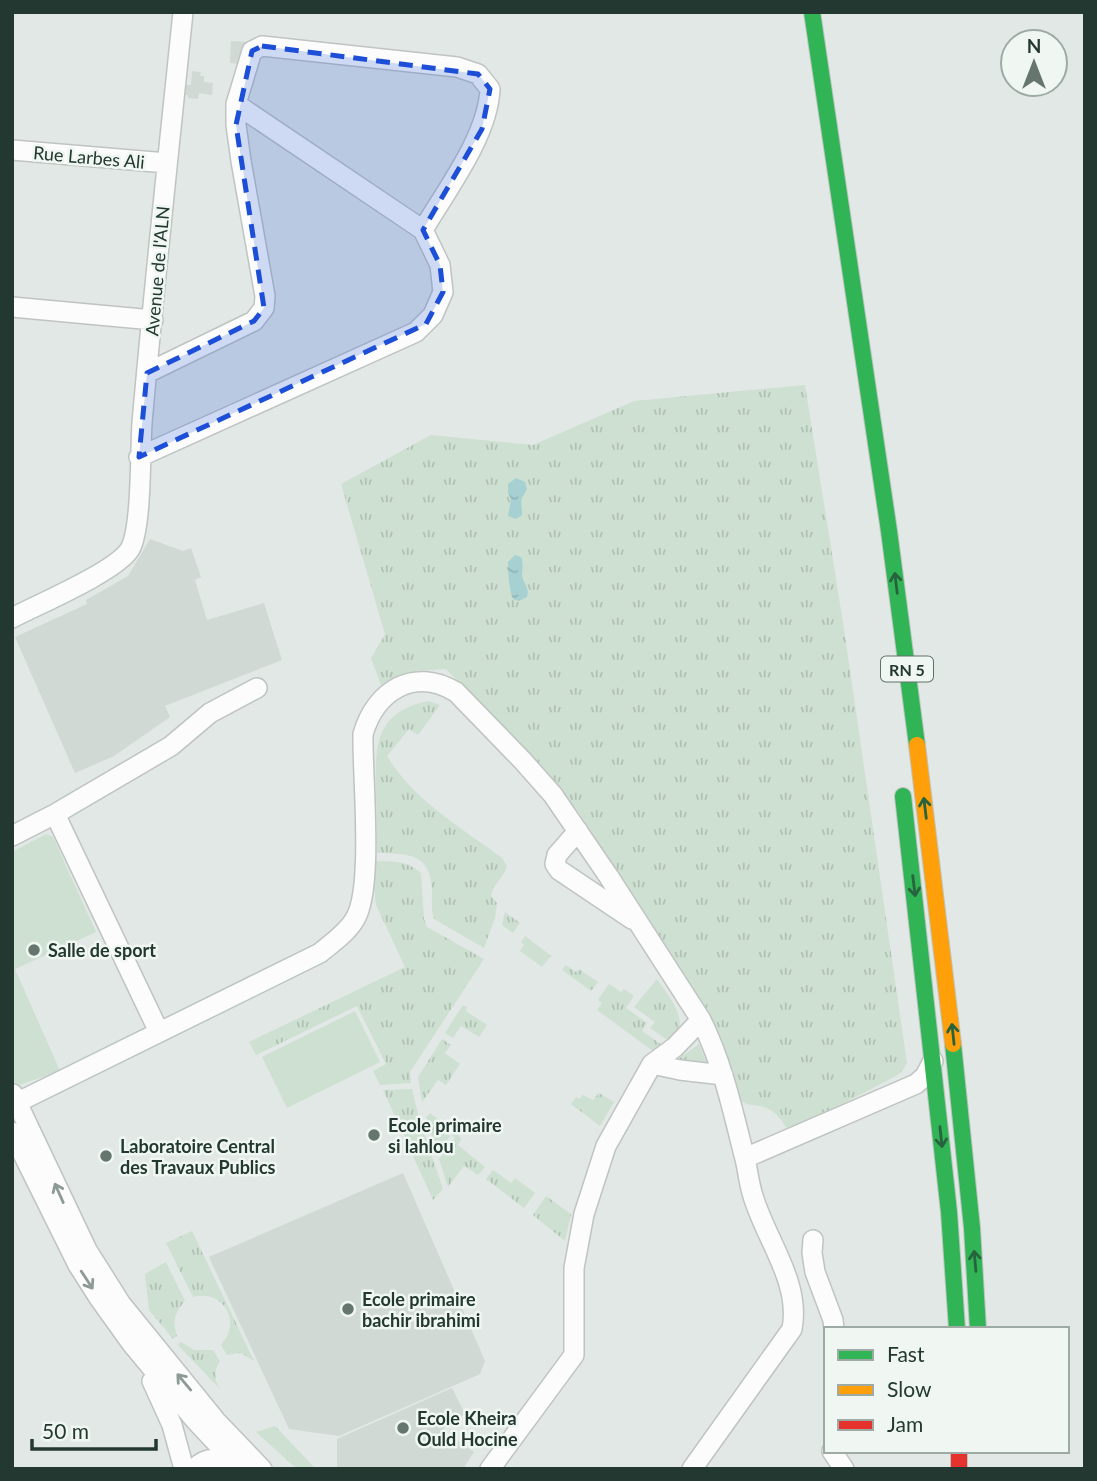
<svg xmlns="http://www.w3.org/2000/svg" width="1097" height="1481" viewBox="0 0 1097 1481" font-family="Lato,sans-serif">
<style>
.built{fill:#d1d9d4}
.grass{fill:url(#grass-tufts)}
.pitch{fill:#cde0d1}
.water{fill:url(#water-ripples)}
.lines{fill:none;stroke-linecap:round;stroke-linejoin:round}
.street-casing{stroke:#bfc4c2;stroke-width:22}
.fast-casing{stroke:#bcc4c0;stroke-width:18}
.slow-casing{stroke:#bcc4c0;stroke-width:18}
.jam-casing{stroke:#bcc4c0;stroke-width:18}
.street{stroke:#fbfcfb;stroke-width:19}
.fast{stroke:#30b455;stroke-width:16}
.slow{stroke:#ff9f0a;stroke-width:16}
.jam{stroke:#e5322d;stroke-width:16}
.oneway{stroke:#27633d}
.oneway2{stroke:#8e9a96}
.marked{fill:#1d4ed8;fill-opacity:0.2;stroke:#1d4ed8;stroke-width:5;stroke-dasharray:14 9;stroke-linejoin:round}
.poi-dot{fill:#65766f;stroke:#f0f7f3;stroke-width:2.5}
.labels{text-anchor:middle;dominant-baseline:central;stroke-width:5;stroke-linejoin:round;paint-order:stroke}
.shield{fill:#f0f7f3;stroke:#60716a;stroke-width:2}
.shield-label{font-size:16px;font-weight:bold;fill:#223830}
.street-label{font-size:18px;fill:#223830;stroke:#f0f7f3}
.poi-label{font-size:18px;font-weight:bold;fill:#223830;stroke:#f0f7f3;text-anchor:start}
</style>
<defs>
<pattern id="grass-tufts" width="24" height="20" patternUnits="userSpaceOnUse" patternTransform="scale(1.75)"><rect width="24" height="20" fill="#cde0d1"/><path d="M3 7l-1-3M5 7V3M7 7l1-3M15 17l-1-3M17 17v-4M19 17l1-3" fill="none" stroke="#b0c1b4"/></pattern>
<pattern id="water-ripples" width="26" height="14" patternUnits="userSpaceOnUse" patternTransform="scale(1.75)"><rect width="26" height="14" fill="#a6d0d2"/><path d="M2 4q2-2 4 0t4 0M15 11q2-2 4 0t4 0" fill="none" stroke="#8fb3b5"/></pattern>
</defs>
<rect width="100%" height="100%" fill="#e2e8e5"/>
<!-- built -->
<path class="built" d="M231,41L249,42L241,64L230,63Z
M192,71L201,72L200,76H204V82L213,83L212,95L199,93L198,99L188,98V95H184L185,85H191Z
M150,539L183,551L191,548L201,577L195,580L207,620L264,603L282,660L165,706L170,717L114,756L75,773L15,637L87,604L86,600L128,576Z
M403,1173L485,1361L480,1374L339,1436L289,1429L209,1257Z
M452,1388L465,1414L446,1425L443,1431L474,1452L463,1469H337V1439Z"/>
<!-- grass -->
<path class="grass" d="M805,385L844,629L907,1063L902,1072L894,1077L789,1132C782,1120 775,1109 760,1106C752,1104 746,1106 739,1099L722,1043L710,1019L578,811L540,765L446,669L415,671L381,685L371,658L385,634L341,484L431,435L533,445L634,401Z
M428,701L440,705L418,735L409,729L387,756C413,800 462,828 502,858L507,866C504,878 493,884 491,896L497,903L495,918L484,948L434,919C431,910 432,901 432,891C431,853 409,854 377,853C377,833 377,813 376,793C375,746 374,713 428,701Z
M375,861C393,862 407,860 421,873L424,919L427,927L484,959L410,1072L411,1083L380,1085L373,1071L386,1064L357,1006L256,1055L249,1042L405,967L376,905L374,885Z
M505,912L520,923L513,933L502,925Z
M525,936L551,956L542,967L520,951L524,945L521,942Z
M566,965L576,972L579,969L598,982L591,991L562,970Z
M657,979C665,991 683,1012 679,1027C677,1032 672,1037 669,1041L650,1028L655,1022L634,1007Z
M609,984L621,992L624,989L634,996L626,1008L647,1023L642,1031L662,1045L653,1051L597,1010L602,1003L598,1000Z
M463,1005L467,1007L466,1011L487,1025L479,1037L461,1026L453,1038L445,1033Z
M442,1039L451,1045L445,1053L460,1064L446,1085L438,1080L422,1102L418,1077Z
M699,1044L707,1064L677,1060Z
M412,1089L419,1118L443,1189L433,1200L383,1090Z
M599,1093L614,1102L600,1126L571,1104L576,1097L579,1099L583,1095L593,1100Z
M430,1113L450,1128L447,1132L450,1136L438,1153L426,1118Z
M452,1129L462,1139L458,1145L485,1167L478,1175L464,1166L448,1187L439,1159L455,1138L450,1133Z
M493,1170L511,1183L515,1178L535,1193L524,1208L486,1179Z
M546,1196L571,1214L565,1241L533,1215Z
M192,1231L254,1361L241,1353L227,1355L221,1345C242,1322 224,1289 193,1297L166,1243Z
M166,1262L185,1301C175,1311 172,1322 177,1336L173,1339L149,1310L145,1274Z
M181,1342L194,1350H213L220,1361C213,1372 214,1380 221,1390L178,1345Z
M275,1426L316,1469H297L256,1432Z"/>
<!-- pitch -->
<path class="pitch" d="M46,834L53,837L96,932L15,969L60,1071L16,1086L12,1077V852Z
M355,1011L380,1062L287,1108L262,1057Z"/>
<!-- water -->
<path class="water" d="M516,478L525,482L527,489L521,500L522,515L516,519L508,516L511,499L508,493V484Z
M515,555L521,557C524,565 522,568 522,575C523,584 530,587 527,597L519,601L513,599C509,589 508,573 508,562Z"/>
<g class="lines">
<defs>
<path id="street" d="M236,104L252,51L262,46L457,67L478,74L490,89C488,136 447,189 423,230
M12,150L167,163
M12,307L153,320
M139,457L416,332L433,315L443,292L440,265L423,230L236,104V125L241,161L265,296L264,308L254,321L147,373
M12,618C39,604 117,571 130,549C142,528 140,452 142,423C154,286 169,149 183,12
M55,814L159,1032
M578,831L557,855L555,864L559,870L632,919
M12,836L55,814L171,746L210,713L257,688
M652,1064L680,1070L723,1075
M13,1094L87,1250L121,1304L216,1421L262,1469
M12,1105L320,953C332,943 347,933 355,919C374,888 362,775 363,734C376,690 414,667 456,692L522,760L553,795L609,877L701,1020C723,1064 733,1112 745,1159C748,1171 749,1184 753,1196C766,1240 801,1282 792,1329L692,1469
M12,1132L78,1265L99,1298L132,1344L195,1420L241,1469
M745,1158L916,1084L925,1076L933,1061
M813,1240L812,1253L815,1272L833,1320L834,1329
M152,1381L172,1425L184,1469
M832,1451L844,1469
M194,1469C206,1456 219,1457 234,1465
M490,1469L574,1355V1268L584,1214L606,1146L652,1064L675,1047L701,1020"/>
<path id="fast" d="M812,12L889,531L917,745
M903,796L949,1212L957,1329
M953,1044L972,1228L978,1329"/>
<path id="slow" d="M917,745L953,1044"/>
<path id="jam" d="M959,1451V1469"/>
</defs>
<!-- street casing -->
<use href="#street" class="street-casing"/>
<!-- fast casing -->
<use href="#fast" class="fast-casing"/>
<!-- slow casing -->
<use href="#slow" class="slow-casing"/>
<!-- jam casing -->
<use href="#jam" class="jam-casing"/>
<!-- street -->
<use href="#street" class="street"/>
<!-- fast -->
<use href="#fast" class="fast"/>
<!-- slow -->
<use href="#slow" class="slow"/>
<!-- jam -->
<use href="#jam" class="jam"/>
</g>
<!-- one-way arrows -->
<defs><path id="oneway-shaft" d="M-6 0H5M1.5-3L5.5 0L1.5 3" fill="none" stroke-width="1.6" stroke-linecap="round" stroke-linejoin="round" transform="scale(1.75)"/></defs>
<g class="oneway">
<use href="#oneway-shaft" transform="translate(896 583) rotate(-97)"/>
<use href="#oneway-shaft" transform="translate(925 808) rotate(-97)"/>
<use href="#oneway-shaft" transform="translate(914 886) rotate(83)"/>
<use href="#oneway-shaft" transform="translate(953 1034) rotate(-96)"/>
<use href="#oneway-shaft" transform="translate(941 1137) rotate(84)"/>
<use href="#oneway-shaft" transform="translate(975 1261) rotate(-95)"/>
</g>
<g class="oneway2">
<use href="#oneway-shaft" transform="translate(59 1193) rotate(-114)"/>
<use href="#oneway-shaft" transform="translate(87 1280) rotate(57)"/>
<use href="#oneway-shaft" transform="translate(184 1382) rotate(-130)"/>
</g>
<!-- marked area -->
<path class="marked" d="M262,46L478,74L490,89L482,129L423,230L440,265L443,292L426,324L139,457L147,373L254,321L264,308L236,125L252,51Z"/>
<!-- markers -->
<g class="poi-dot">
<circle cx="34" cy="950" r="7"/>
<circle cx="374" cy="1135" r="7"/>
<circle cx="106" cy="1156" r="7"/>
<circle cx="348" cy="1309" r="7"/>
<circle cx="403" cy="1428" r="7"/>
</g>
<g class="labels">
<!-- shield labels -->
<rect class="shield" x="881" y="656.5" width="52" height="25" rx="5"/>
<g class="shield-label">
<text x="907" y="669">RN 5</text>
</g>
<!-- street labels -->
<g class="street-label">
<text transform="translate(89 157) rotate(5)">Rue Larbes Ali</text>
<text transform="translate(157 271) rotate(-85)">Avenue de l'ALN</text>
</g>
<!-- poi labels -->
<g class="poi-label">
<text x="48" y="950">Salle de sport</text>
<text x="388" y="1125">Ecole primaire<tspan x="388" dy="21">si lahlou</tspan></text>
<text x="120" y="1146">Laboratoire Central<tspan x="120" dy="21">des Travaux Publics</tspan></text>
<text x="362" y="1299">Ecole primaire<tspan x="362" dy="21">bachir ibrahimi</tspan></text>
<text x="417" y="1418">Ecole Kheira<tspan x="417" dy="21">Ould Hocine</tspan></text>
</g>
</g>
<!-- border -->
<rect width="1097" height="1481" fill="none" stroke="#223830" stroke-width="28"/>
<!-- legend -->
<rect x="824" y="1327" width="245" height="126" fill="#f0f7f3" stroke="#9eaba5" stroke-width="2"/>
<rect x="838" y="1350" width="35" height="10" fill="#30b455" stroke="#9eaba5" stroke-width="2"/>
<text x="887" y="1362" font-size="21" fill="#223830">Fast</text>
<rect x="838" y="1385" width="35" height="10" fill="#ff9f0a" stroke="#9eaba5" stroke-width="2"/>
<text x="887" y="1397" font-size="21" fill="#223830">Slow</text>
<rect x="838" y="1420" width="35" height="10" fill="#e5322d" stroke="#9eaba5" stroke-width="2"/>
<text x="887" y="1432" font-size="21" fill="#223830">Jam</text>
<!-- north arrow -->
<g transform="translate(1034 63)"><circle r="33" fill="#f0f7f3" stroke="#9eaba5" stroke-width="2"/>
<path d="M0-5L12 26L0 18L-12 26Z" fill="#65766f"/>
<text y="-10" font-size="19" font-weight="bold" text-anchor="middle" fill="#223830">N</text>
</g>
<!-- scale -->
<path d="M32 1439v10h124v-10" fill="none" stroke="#223830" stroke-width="3.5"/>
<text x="42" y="1439" font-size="21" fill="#223830" stroke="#f0f7f3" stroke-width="5" paint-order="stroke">50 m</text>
</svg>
